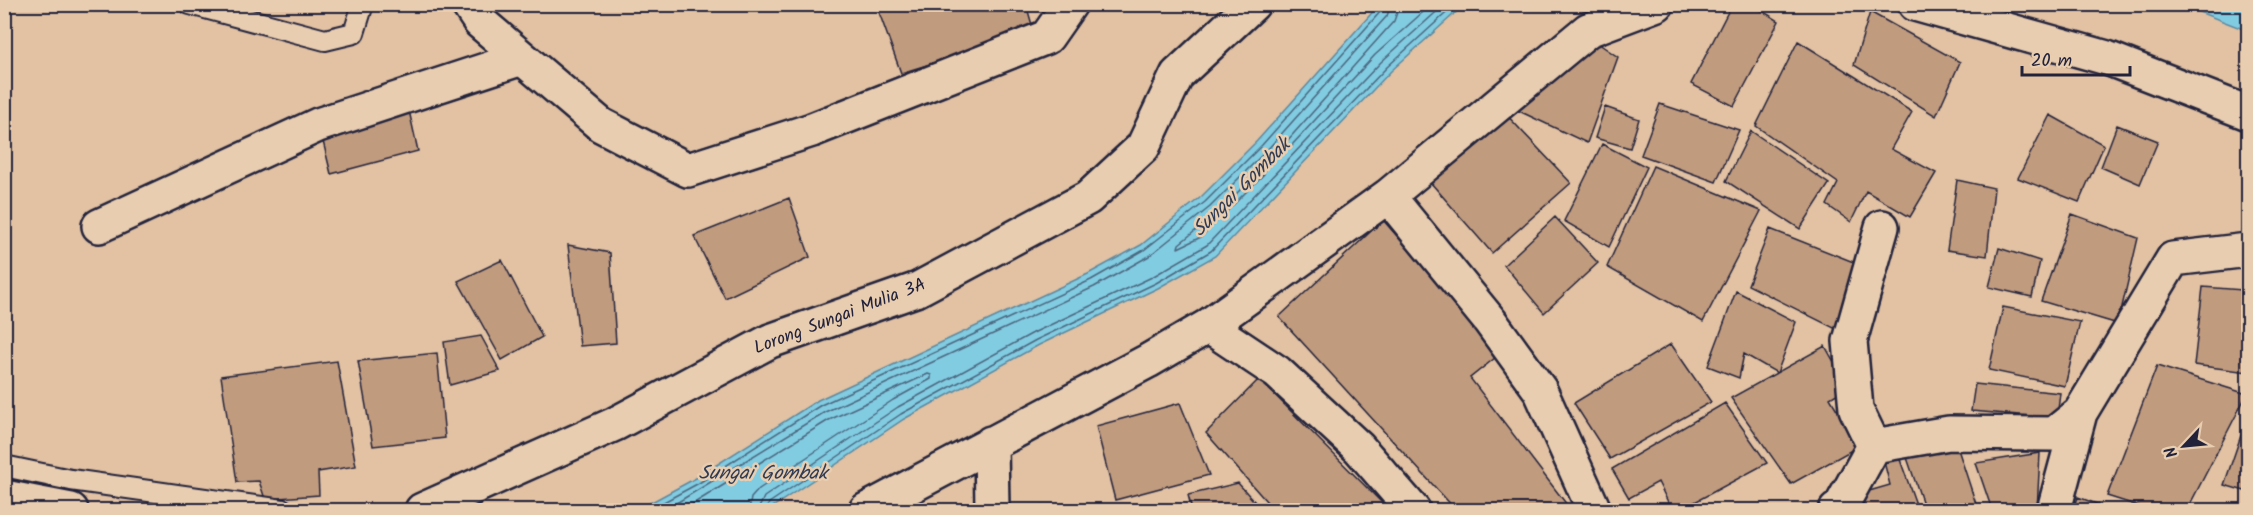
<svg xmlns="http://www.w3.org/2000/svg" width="2253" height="515" viewBox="0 0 2253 515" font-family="Kalam,sans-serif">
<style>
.water{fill:#82cce2;stroke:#5c889f;stroke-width:1.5}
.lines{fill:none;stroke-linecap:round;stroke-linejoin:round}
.shore{stroke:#48667e;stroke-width:1.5}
.building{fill:#c19b7e;stroke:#22223b;stroke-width:1.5}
.service-casing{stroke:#22223b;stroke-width:24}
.minor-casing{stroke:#22223b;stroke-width:38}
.service{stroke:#e8cdb0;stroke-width:20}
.minor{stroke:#e8cdb0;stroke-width:33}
.labels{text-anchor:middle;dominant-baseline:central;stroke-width:5;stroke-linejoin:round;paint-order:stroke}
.street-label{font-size:18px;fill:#22223b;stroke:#e8cdb0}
.water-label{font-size:20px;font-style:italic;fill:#303c54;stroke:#e8cdb0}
</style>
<rect width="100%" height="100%" fill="#e2c2a3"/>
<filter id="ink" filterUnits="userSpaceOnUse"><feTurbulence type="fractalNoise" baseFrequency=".0167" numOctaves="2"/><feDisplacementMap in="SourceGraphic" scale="12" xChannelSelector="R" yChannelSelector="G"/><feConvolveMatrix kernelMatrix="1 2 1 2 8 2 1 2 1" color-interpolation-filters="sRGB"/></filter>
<g filter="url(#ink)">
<!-- water -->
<path class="water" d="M1379,5H1464L1391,71L1215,256L1158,288L1039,345L904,419L768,510H637L696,478L818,400L1088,274L1141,245L1201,197L1257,141Z
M2181,5H2248V31Z"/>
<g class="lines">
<!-- shore -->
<path class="shore" d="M1400,4L1394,21L1286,142L1287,146H1291L1375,55L1432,4
M1260,170H1264V174L1201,237L1178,248L1179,244L1216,214Z
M649,510L699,483L821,405L1091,280L1144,250L1205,202L1262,145L1381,11L1383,4
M665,510L825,412L1094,287L1149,256L1210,207L1267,150L1387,16L1391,4
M683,510L829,420L928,374L931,375V379L893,400L759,489L751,498L749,510
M758,510L764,497L898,407L1033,333L1152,277L1207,245L1381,62L1445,4
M766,510L769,503L901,414L1036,340L1156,283L1211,251L1387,67L1456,4"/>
</g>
<!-- building -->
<path class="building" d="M639,4H695V10L639,11Z
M876,4H1026L1034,32L901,73Z
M1732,4H1751L1779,21L1734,106L1691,84Z
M1870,12L1960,62L1936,116L1854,65Z
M1589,37L1618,57L1587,143L1519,111L1527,88Z
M1798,41L1912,112L1891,149L1936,173L1910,217L1866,191L1851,222L1827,205L1838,183L1756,126Z
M1660,104L1739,130L1716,182L1641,155Z
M408,106L418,151L331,174L320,129Z
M1605,107L1639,119L1630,148L1595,138Z
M1502,110L1571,183L1492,253L1424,175Z
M2050,115L2104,145L2079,202L2018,178Z
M2117,125L2158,141L2140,184L2101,167Z
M1751,131L1829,184L1800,229L1726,181Z
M1602,144L1647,167L1609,247L1564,221Z
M1653,166L1761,211L1703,322L1607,267Z
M1957,180L1994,188L1987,256L1947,250Z
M789,198L810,257L725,298L694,236Z
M2072,214L2138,238L2118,324L2041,301Z
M1555,217L1598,263L1544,313L1504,265Z
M1383,220L1500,354L1470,378L1571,510H1456L1279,317Z
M1770,229L1861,265L1840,331L1748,285Z
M568,245L610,253L616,343L580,346Z
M1999,248L2040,261L2032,297L1989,287Z
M502,260L542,337L502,360L458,281Z
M2248,268V372L2194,365L2203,287L2243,290Z
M1736,291L1796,322L1777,373L1744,354L1739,378L1708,366Z
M2003,307L2080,322L2065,386L1989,370Z
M481,336L500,371L450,385L444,342Z
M1671,344L1711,402L1610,459L1574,403Z
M1825,346L1848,387L1830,398L1859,446L1791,484L1731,398Z
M437,353L445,438L373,446L358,361Z
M337,361L356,466L318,472L319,495L265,499L259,481L237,482L221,376Z
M2157,366L2247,394L2187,510H2151L2107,496Z
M1259,379L1389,510H1274L1206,433Z
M1975,384L2060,393L2057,418L1971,411Z
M1180,403L1209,475L1115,500L1096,426Z
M1725,403L1767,463L1680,510H1672L1658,482L1629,498L1612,469Z
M2248,415V492L2224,485Z
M1956,443L1978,510H1925L1904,449Z
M2040,453L2037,510H1992L1976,463Z
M1898,454L1918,510H1856L1852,496L1890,485L1883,458Z
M1238,483L1262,510H1192L1188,495Z
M2078,497L2113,510H2074Z
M1075,504L1076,510H1021L1020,506Z"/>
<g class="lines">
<defs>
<path id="service" d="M190,4L325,40L354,33L363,4
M4,466L71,480L283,510"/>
<path id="minor" d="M468,4L480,22L601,125L688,170L812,130L1047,37L1070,4
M1915,4L2107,58L2248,113
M1388,196L1490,321L1540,390L1594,510
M99,226L318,125L522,58
M1208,326L1277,372L1359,448L1413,510
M991,443L992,510
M1874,446L1856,409L1850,341L1882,227
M4,497L71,510
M422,510L615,424L770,341L918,289L1088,198L1143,147L1177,75L1253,4
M866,510L1148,361L1208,326L1388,196L1588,30L1657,4
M1836,510L1840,508L1874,446L1949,433L2054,434L2080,413L2173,259L2248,250
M2054,510L2080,413"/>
</defs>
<!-- service casing -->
<use href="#service" class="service-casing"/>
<!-- minor casing -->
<use href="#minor" class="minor-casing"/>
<!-- service -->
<use href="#service" class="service"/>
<!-- minor -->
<use href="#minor" class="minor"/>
</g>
</g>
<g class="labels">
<!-- street labels -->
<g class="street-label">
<text transform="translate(840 317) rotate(-21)">Lorong Sungai Mulia 3A</text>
</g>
<!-- water labels -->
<g class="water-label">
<text transform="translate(1242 188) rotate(-45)">Sungai Gombak</text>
<text x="763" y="474">Sungai Gombak</text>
</g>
</g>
<!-- margin -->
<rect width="2253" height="515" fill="none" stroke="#e8cdb0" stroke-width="24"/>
<rect x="12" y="12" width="2229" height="491" fill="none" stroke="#22223b" stroke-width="2" filter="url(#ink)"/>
<!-- north arrow -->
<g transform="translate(2184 446) rotate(244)" stroke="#e8cdb0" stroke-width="4.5" paint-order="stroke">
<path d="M0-4.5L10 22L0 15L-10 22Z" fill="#22223b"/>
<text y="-9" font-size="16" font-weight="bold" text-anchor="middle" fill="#22223b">N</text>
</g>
<!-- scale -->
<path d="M2022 66v9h108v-9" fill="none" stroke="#22223b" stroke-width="3"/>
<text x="2031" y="66" font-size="18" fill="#22223b" stroke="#e8cdb0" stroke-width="4.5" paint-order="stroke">20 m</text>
</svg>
